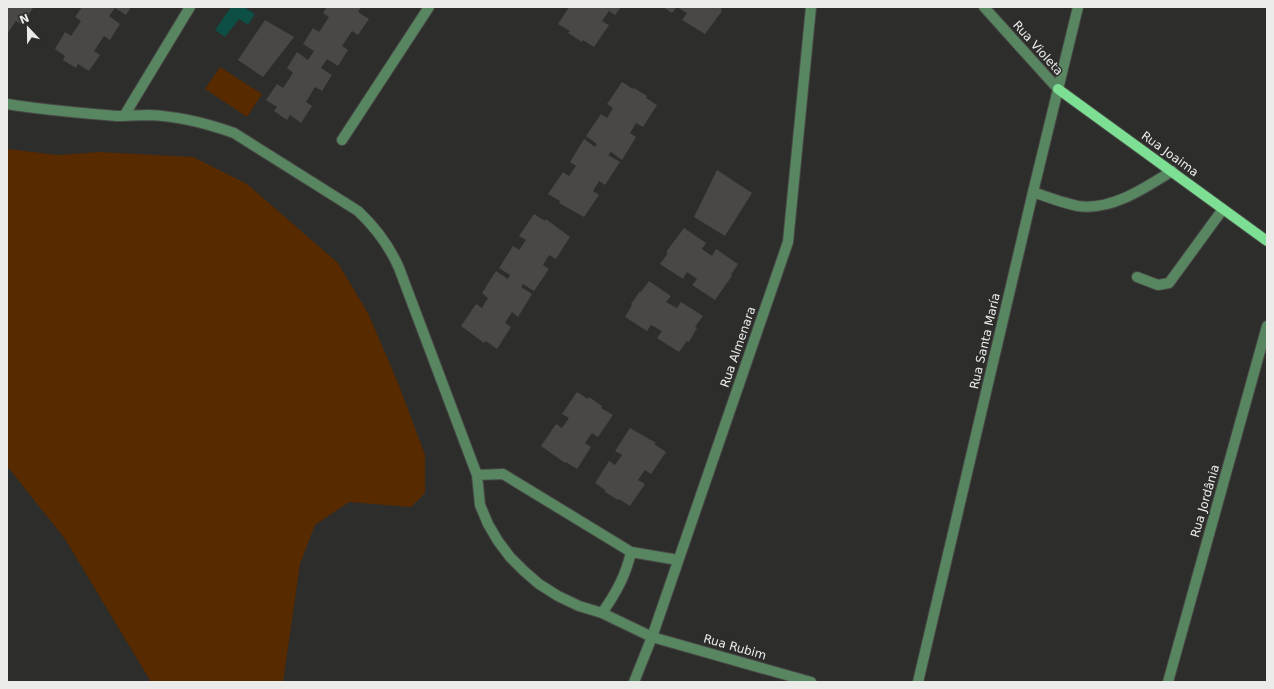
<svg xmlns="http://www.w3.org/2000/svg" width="1274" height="689" viewBox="0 0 1274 689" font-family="'DejaVu Sans',sans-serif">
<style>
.green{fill:#572a00}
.water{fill:#0d4e45}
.building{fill:#494845}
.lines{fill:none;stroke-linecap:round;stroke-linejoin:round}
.minor-casing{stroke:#484846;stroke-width:12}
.major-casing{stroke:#484846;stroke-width:12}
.minor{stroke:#588661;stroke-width:10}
.major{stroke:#7ddf93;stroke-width:10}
.labels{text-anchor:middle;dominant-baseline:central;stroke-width:3;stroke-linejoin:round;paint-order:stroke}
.street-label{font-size:12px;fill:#ebebea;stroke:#2d2d2b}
</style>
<rect width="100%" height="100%" fill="#2d2d2b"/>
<!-- green -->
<path class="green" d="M220,67L262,94L247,117L205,89Z
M7,149L58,155L99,152L193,157L247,184L338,263L368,313L398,383L425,455V493L411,507L349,502L315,525L300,564L283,682H151L65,539L7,466Z"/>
<!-- water -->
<path class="water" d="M231,7H244L255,14L248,25L239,19L225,37L215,30Z"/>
<!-- building -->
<path class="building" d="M7,7H31L33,8L22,25L16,21L7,34Z
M82,7L96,8L131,7L126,15L115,8L109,16L120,24L110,40L104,36L94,51L100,55L89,71L78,64L76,68L63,60L65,56L55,49L65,32L71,36L81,21L75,17Z
M327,7H361L358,12L369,19L358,35L352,31L342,46L348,50L338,66L327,59L321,68L332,75L322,91L315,87L306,102L312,106L301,123L290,115L287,120L274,111L277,107L266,100L277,84L283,88L293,73L287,68L297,52L308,60L314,51L303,44L313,28L319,32L329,17L323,13Z
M569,7H621L615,15L609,11L602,21L609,25L594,47L583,40L582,42L568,33L570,31L558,24Z
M663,7H677L672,13Z
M677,7H722L721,10L722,11L705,34L682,20L687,13Z
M265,20L294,37L263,77L238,60Z
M622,82L633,89L634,88L647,96L646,98L657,105L643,127L636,123L630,133L636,137L622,160L611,152L608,155L620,162L605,185L599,181L593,191L599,195L584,217L559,203L560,201L548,194L563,172L569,176L576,166L570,162L584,139L595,147L596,145L597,144L586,136L601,114L607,118L613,108L607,104Z
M717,170L752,193L725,236L694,217Z
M534,214L545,221L546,219L570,237L556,259L549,255L543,265L549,269L534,291L523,284L522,286L521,287L532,294L518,317L512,312L505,323L511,327L497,349L486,341L484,343L461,326L476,304L482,308L488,298L482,293L496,271L508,279L510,275L499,268L513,246L519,250L526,240L519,236Z
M684,228L706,243L702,249L712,256L716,249L738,264L731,275L732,276L715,300L692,285L697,279L687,272L683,279L660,264L668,253L666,252Z
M649,281L671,296L666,302L677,308L681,302L703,316L695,327L697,328L689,342L687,341L679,352L657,338L662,331L651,325L647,331L625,317L632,305L631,304L640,291L641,292Z
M577,392L588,399L589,397L602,406L601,408L613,415L598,437L592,433L585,443L591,447L577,469L566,462L565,463L541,446L556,424L562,428L569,418L562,414Z
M630,428L656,443L654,444L666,452L651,474L645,470L638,480L645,484L630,506L619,499L618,500L605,492V490L595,483L609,461L615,465L622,455L615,451Z"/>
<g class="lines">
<defs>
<path id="minor" d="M984,7L1058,89
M7,104C43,110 80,113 117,116C127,116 137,115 148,115C178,116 206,123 234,133L358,211C376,228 389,245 399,268L477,475L480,505L488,524L498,541L510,557L524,571L539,584L558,596L579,606L602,613L652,637L811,682
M124,116L190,7
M342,140L429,7
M1033,192C1047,197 1063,203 1078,206C1111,211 1145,188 1172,171
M1137,277L1158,285L1169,283L1223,209
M477,475L503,474L631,552L678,560
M602,613C616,593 626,575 631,552
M634,682L652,637L788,242L811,7
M918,682L1033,192L1078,7
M1168,682L1267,326"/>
<path id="major" d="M1058,89L1267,241"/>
</defs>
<!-- minor casing -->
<use href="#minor" class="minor-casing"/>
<!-- major casing -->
<use href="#major" class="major-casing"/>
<!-- minor -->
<use href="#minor" class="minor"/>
<!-- major -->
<use href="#major" class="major"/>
</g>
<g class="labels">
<!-- street labels -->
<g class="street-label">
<text transform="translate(1038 48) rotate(48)">Rua Violeta</text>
<text transform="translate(1170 154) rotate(36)">Rua Joaima</text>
<text transform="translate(985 341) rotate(-77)">Rua Santa María</text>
<text transform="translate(738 347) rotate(-71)">Rua Almenara</text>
<text transform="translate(1205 501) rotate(-74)">Rua Jordânia</text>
<text transform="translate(735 647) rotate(16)">Rua Rubim</text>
</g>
</g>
<!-- border -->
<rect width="1274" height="689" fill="none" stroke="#ebebea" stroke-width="16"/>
<!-- north arrow -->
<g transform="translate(28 28) rotate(338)" stroke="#2d2d2b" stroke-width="3" paint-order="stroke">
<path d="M0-3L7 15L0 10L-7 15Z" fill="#ebebea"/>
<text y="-6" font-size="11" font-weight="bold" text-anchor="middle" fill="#ebebea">N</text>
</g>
</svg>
